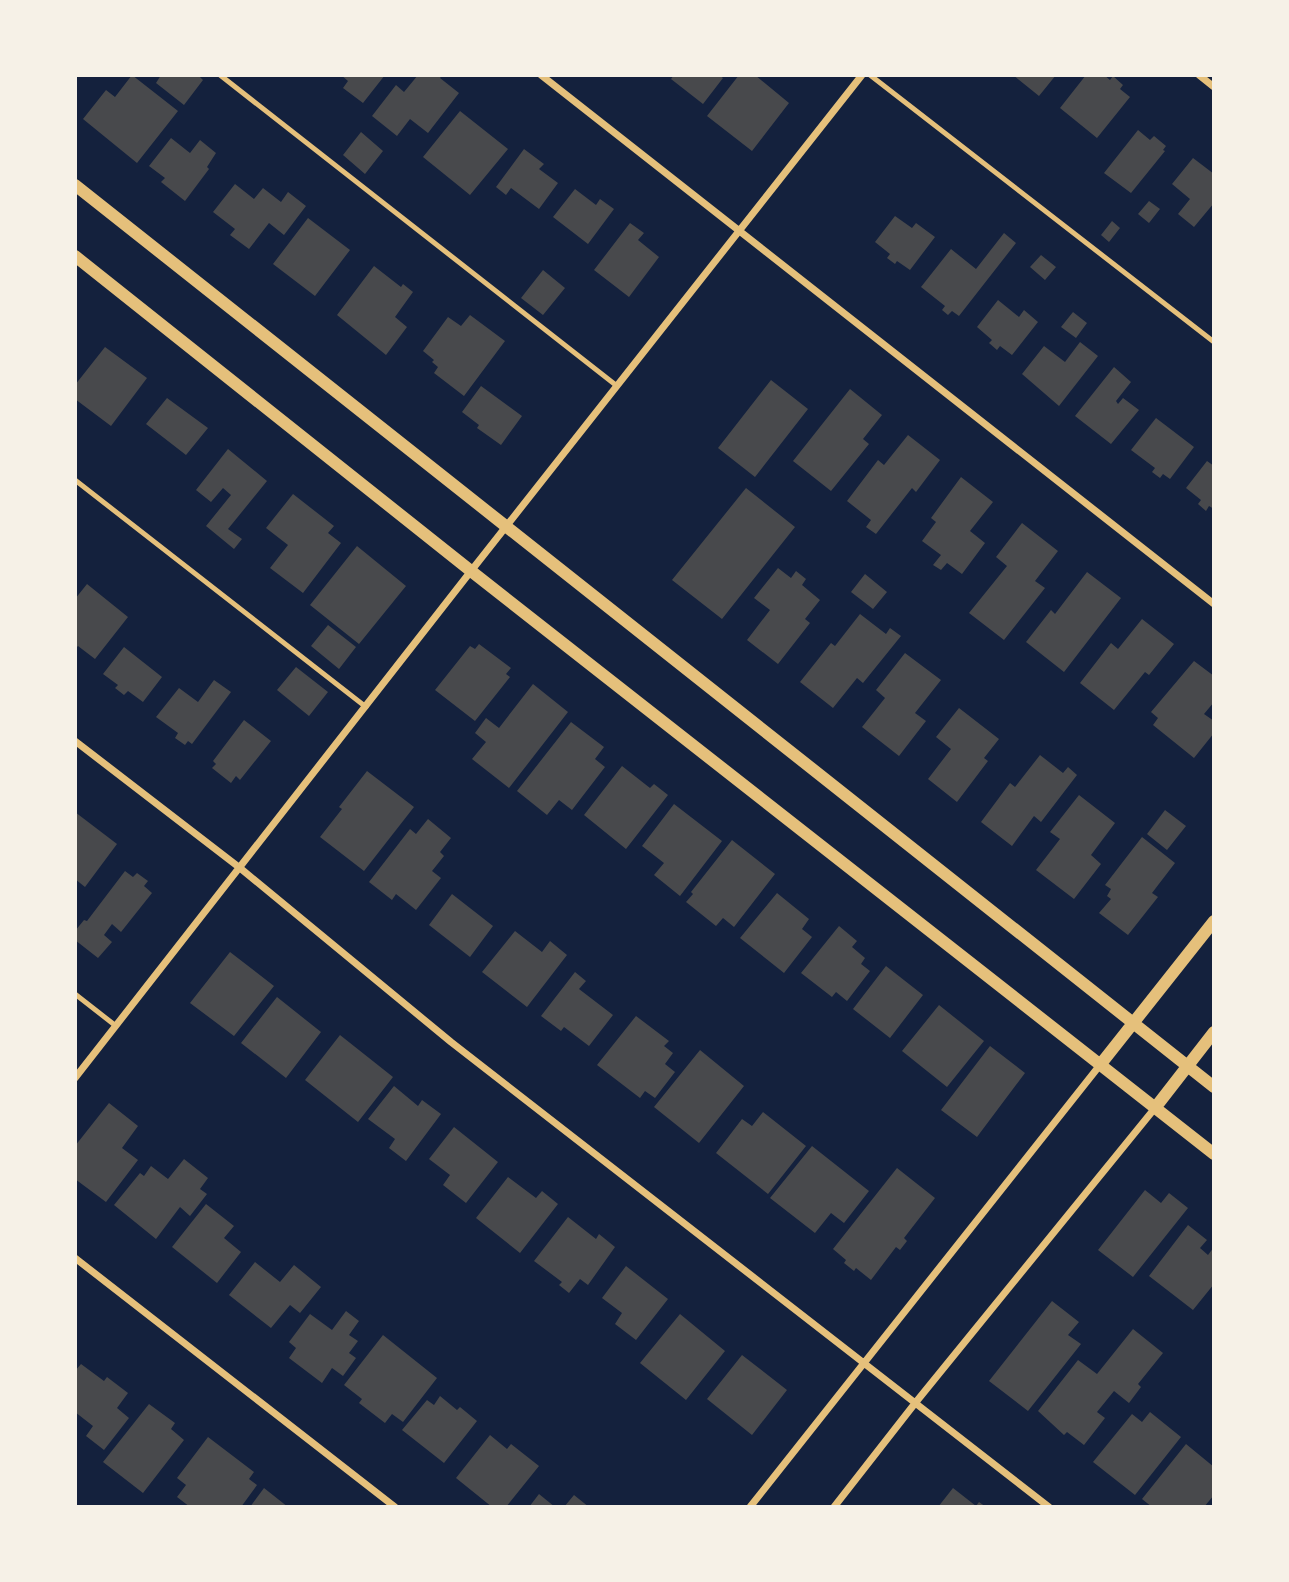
<svg xmlns="http://www.w3.org/2000/svg" width="1289" height="1582" viewBox="0 0 1289 1582" font-family="Karla,sans-serif">
<style>
.building{fill:#48494c}
.lines{fill:none;stroke-linecap:round;stroke-linejoin:round}
.service{stroke:#e5c07b;stroke-width:5}
.minor{stroke:#e5c07b;stroke-width:7}
.tertiary{stroke:#e5c07b;stroke-width:12}
</style>
<rect width="100%" height="100%" fill="#14213d"/>
<!-- building -->
<path class="building" d="M132,75L178,111L137,163L83,119L106,90L115,97Z
M161,75H198L203,80L184,105L156,83Z
M341,75H385L363,103L343,88L348,81Z
M418,75H442L440,78L459,93L428,133L410,119L397,136L372,116L396,85L404,92Z
M674,75H719L723,78L703,104L671,79Z
M739,75H755L789,103L752,151L707,116Z
M1013,75H1056L1039,96Z
M1086,75H1104L1110,80L1113,76L1123,85L1120,89L1130,97L1097,138L1060,108Z
M460,111L508,149L470,195L423,157Z
M1138,130L1150,140L1154,136L1166,146L1163,150L1165,151L1131,193L1104,173Z
M361,132L383,151L365,174L343,155Z
M171,138L190,153L200,140L216,153L207,167L209,169L185,201L161,182L165,178L149,166Z
M524,149L544,164L539,169L558,183L539,209L511,188L506,195L496,187Z
M1193,158L1214,174V203L1194,227L1178,214L1190,199L1172,184Z
M235,184L254,199L263,188L281,202L288,192L306,206L284,235L269,223L249,249L230,235L235,229L213,212Z
M575,189L596,205L600,199L614,209L588,244L553,217Z
M1149,201L1160,209L1149,223L1138,214Z
M895,216L912,228L916,223L935,237L910,270L897,261L895,264L887,258L890,254L875,242Z
M308,218L350,250L315,296L273,264Z
M1112,221L1120,228L1109,242L1101,235Z
M630,223L644,233L638,240L659,257L629,297L594,270Z
M1004,233L1016,243L959,316L952,311L948,315L942,310L945,306L921,287L951,249L976,269Z
M1041,255L1056,267L1045,280L1030,267Z
M374,266L401,287L403,284L413,292L395,317L407,327L386,355L337,315Z
M543,270L565,288L543,315L521,298Z
M998,300L1019,317L1024,310L1038,322L1012,355L1000,346L997,350L989,343L992,340L977,327Z
M1073,312L1087,323L1076,338L1061,327Z
M470,315L505,341L464,396L434,373L438,367L432,362L434,360L423,351L448,317L461,326Z
M1080,342L1098,356L1059,406L1022,374L1044,346L1065,362Z
M105,347L147,378L111,426L75,399V385Z
M1114,367L1131,382L1116,401L1118,404L1123,398L1139,410L1111,444L1075,416Z
M771,380L808,409L755,477L718,448Z
M481,386L522,416L501,445L477,428L479,425L462,412Z
M850,389L882,415L863,439L869,444L831,491L793,461Z
M167,398L208,428L186,455L146,424Z
M1156,418L1194,447L1170,479L1163,474L1160,478L1152,472L1155,468L1131,450Z
M908,435L940,460L916,492L912,488L876,534L866,527L871,520L847,501L878,460L884,465Z
M228,449L267,481L228,529L242,539L234,549L206,526L231,495L223,488L211,502L196,490Z
M1207,461L1214,466V509L1209,506L1206,511L1198,504L1201,500L1186,488Z
M961,477L993,502L970,531L985,543L962,574L947,563L941,570L933,565L941,555L922,541L936,522L931,518Z
M746,488L795,527L722,619L672,580Z
M293,494L334,526L328,533L341,543L303,593L270,568L288,545L266,528Z
M1022,523L1058,551L1035,581L1045,588L1004,640L969,613L1007,566L996,557Z
M357,546L406,586L359,644L310,605Z
M778,568L791,578L796,571L806,579L802,585L820,600L805,619L810,623L778,664L747,640L770,610L754,598Z
M1087,572L1121,598L1064,672L1026,642L1051,610L1055,614Z
M865,574L887,592L873,609L851,592Z
M87,584L128,617L95,659L78,646L75,649V599Z
M860,614L886,634L890,628L901,636L863,683L857,678L833,708L800,682L831,643L835,646Z
M1142,619L1174,644L1149,675L1145,672L1114,710L1080,683L1111,643L1118,649Z
M328,625L356,647L339,669L311,646Z
M479,644L511,668L506,674L510,677L475,721L435,690L470,646L475,649Z
M124,647L162,677L143,702L128,691L124,695L115,688L118,685L103,674Z
M905,653L941,680L915,713L926,721L899,756L862,727L885,698L876,690Z
M1194,661L1214,676V702L1204,714L1214,721V733L1194,758L1153,725L1158,718L1151,712Z
M296,667L328,692L309,716L277,690Z
M214,680L231,692L192,744L188,741L185,745L175,738L178,733L156,717L179,688L198,702Z
M533,684L568,712L509,788L472,759L486,742L475,733L486,718L499,728Z
M959,708L999,739L984,758L988,761L957,802L928,779L951,749L936,737Z
M244,720L271,741L240,780L236,776L231,783L212,768L216,764L213,761Z
M571,722L604,747L595,759L605,767L572,810L559,800L547,815L517,791Z
M1040,755L1063,773L1068,767L1077,775L1041,822L1034,816L1012,846L981,822L1010,783L1015,787Z
M622,766L650,788L654,784L668,795L626,849L584,815Z
M367,771L414,807L364,871L320,837L342,809L339,807Z
M1079,795L1115,823L1091,855L1101,864L1074,899L1036,870L1060,839L1050,832Z
M674,804L722,841L680,896L654,875L664,863L642,846Z
M1165,810L1186,826L1167,850L1147,834Z
M75,812L117,844L85,887L75,879Z
M428,819L451,838L440,852L444,856L432,871L441,878L416,910L396,894L392,900L369,882L410,829L416,834Z
M1142,837L1175,863L1152,893L1158,897L1128,935L1099,913L1111,899L1107,896L1111,889L1105,885Z
M732,840L775,874L734,927L723,918L716,926L686,902L693,894L691,892Z
M125,871L133,877L137,873L148,881L144,886L152,893L121,932L112,924L104,935L112,942L98,958L75,940V931L84,920L87,921Z
M777,893L809,919L802,929L812,937L784,973L740,938Z
M452,894L493,926L470,957L429,925Z
M839,926L857,941L852,947L865,958L861,964L870,971L847,1001L836,992L832,997L801,973Z
M515,931L542,952L550,941L567,955L527,1007L482,972Z
M230,952L274,986L234,1036L190,1003Z
M886,966L923,995L890,1038L853,1009Z
M575,972L586,981L579,989L613,1015L589,1046L564,1027L561,1031L541,1016Z
M277,997L321,1032L286,1078L241,1043Z
M939,1005L984,1041L947,1087L902,1051Z
M636,1016L669,1041L664,1046L673,1053L665,1064L675,1072L655,1098L645,1091L640,1098L597,1065Z
M340,1035L393,1077L358,1122L305,1080Z
M990,1046L1025,1073L977,1137L941,1110Z
M700,1050L744,1086L699,1143L654,1107Z
M394,1086L418,1106L422,1100L441,1114L406,1161L389,1148L395,1139L368,1119Z
M109,1103L138,1126L122,1148L138,1160L106,1202L75,1179V1146Z
M763,1112L806,1146L768,1194L716,1153L742,1119L752,1126Z
M454,1127L498,1162L466,1203L443,1185L450,1175L429,1159Z
M812,1146L869,1191L844,1223L831,1213L815,1233L770,1198Z
M184,1159L208,1178L200,1189L207,1194L190,1216L180,1207L156,1239L114,1205L140,1173L144,1176L151,1166L168,1179Z
M897,1168L935,1198L904,1238L907,1241L900,1250L896,1247L871,1280L856,1268L854,1271L844,1263L846,1260L833,1249Z
M508,1177L536,1198L542,1191L558,1204L520,1253L476,1218Z
M1145,1190L1161,1203L1169,1193L1188,1208L1133,1277L1098,1250Z
M206,1204L234,1226L224,1238L241,1252L217,1283L172,1247Z
M568,1217L596,1239L599,1234L615,1247L588,1285L580,1279L569,1293L559,1285L562,1282L534,1261Z
M1188,1225L1207,1240L1200,1248L1208,1255L1214,1247V1284L1193,1310L1149,1276Z
M255,1262L280,1282L294,1265L321,1287L300,1313L290,1305L271,1328L229,1295Z
M626,1266L668,1299L636,1340L615,1324L622,1313L602,1298Z
M1052,1301L1079,1322L1068,1335L1081,1344L1028,1411L989,1381Z
M346,1311L359,1321L349,1335L358,1341L349,1353L356,1358L343,1376L332,1368L322,1383L289,1358L296,1348L289,1342L310,1314L332,1330Z
M680,1314L725,1351L686,1400L640,1363Z
M1133,1329L1163,1353L1138,1384L1141,1387L1129,1403L1114,1391L1097,1412L1105,1418L1084,1445L1067,1432L1064,1435L1038,1411L1078,1360L1097,1374Z
M383,1335L437,1378L403,1422L392,1414L385,1423L359,1403L362,1399L344,1385Z
M742,1355L787,1390L752,1435L707,1399Z
M81,1364L104,1381L107,1377L128,1393L117,1408L129,1418L104,1450L86,1436L93,1426L75,1412V1371Z
M440,1396L457,1410L460,1407L477,1421L444,1463L402,1430L427,1400L434,1405Z
M149,1404L175,1423L171,1429L184,1440L143,1493L103,1462Z
M1150,1412L1181,1437L1135,1495L1093,1462L1132,1414L1142,1422Z
M490,1435L507,1449L511,1444L539,1466L506,1507H492L456,1478Z
M208,1437L254,1472L249,1479L257,1485L241,1507H190L177,1497L186,1485L177,1478Z
M1186,1444L1214,1467V1495L1204,1507H1152L1142,1499Z
M264,1488L288,1507H250Z
M953,1488L976,1506L979,1502L986,1507H938Z
M539,1494L555,1507H529Z
M574,1495L589,1507H564Z"/>
<g class="lines">
<!-- service -->
<path class="service" d="M220,75L617,386
M870,75L1214,342
M75,480L366,707
M75,994L116,1026"/>
<!-- minor -->
<path class="minor" d="M541,75L1214,604
M1199,75L1214,87
M75,741L240,868L451,1042L1049,1507
M75,1078L471,571L862,75
M75,1258L395,1507
M750,1507L1100,1065
M834,1507L916,1402L1155,1108"/>
<!-- tertiary -->
<path class="tertiary" d="M75,185L1214,1087
M75,256L471,571L1214,1154
M1100,1065L1214,921
M1155,1108L1214,1032"/>
</g>
<!-- border -->
<rect width="1289" height="1582" fill="none" stroke="#f6f1e7" stroke-width="154"/>
</svg>
